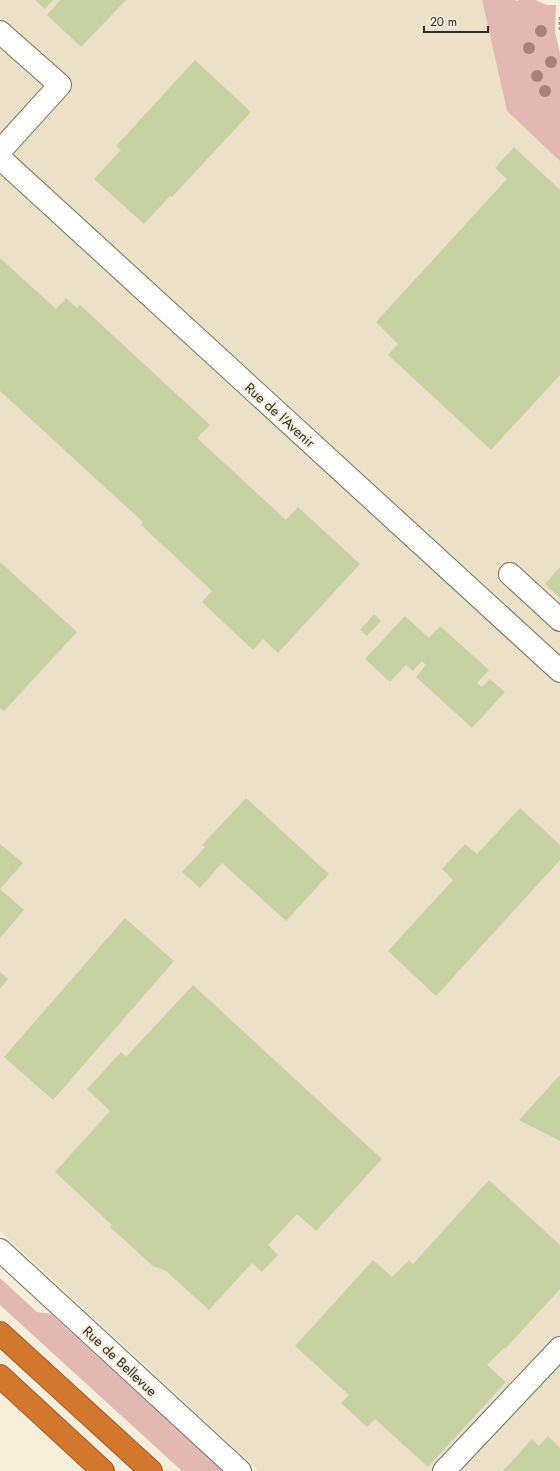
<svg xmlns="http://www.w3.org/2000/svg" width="560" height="1471" viewBox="0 0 560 1471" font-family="Jost,sans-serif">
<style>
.built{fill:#ece0c8}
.green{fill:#e2b8b4}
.building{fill:#c8d1a4}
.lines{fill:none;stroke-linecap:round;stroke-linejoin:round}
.minor-casing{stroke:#736b5b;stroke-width:24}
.highway-casing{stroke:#995d2a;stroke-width:24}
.path{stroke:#9d978a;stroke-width:2.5;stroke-dasharray:3 2;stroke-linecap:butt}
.minor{stroke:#fff;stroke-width:22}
.highway{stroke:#d2772d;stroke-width:22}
.tree{fill:#a88178}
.labels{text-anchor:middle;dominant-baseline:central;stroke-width:4;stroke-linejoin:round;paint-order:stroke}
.street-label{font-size:14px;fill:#2f2c25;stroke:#f6eddb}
</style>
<rect width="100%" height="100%" fill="#f6eddb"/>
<!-- built -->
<path class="built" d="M0,0H482L507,111L560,161V1471H259L0,1231Z"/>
<!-- green -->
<path class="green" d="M482,0H516L517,1L519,0H535L547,5H556L555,32L560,53V161L507,111Z
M0,1278L37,1312L51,1314L223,1471H182L0,1305Z"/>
<!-- building -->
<path class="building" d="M35,0H53L45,9Z
M60,0H126L81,47L47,15Z
M195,60L251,112L172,197L170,196L144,224L94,179L121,150L116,146Z
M514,147L560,190V375L491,450L388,355L398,344L376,322L507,179L495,168Z
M0,258L56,309L66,298L77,308L80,305L210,425L197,438L286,520L298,507L360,564L278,653L263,639L253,650L202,602L212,591L141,525L143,522L0,391Z
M0,562L77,632L4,711L0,708Z
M560,567V598L545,584Z
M374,614L381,621L367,636L360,630Z
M405,616L429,638L440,626L489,670L477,683L482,687L490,679L505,692L472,728L416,677L426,665L422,661L413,671L406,665L390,682L365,659Z
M246,798L329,874L286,921L222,863L200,888L182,872L205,847L202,845Z
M520,808L560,845V860L436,996L388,951L453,880L442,869L465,844L477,854Z
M0,844L23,863L0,889Z
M0,889L24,910L0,938Z
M125,918L174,961L53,1100L4,1057Z
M0,972L8,979L0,989Z
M193,985L382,1159L316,1231L297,1214L268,1245L278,1255L262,1272L252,1263L209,1310L166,1271L153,1266L110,1227L112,1225L55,1172L110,1111L87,1089L121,1052L126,1057Z
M560,1075V1141L519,1120Z
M489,1180L560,1245V1289L505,1349L504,1348L487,1365L506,1382L428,1467L375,1419L367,1427L341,1403L349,1395L295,1346L373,1260L392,1277L409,1260L413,1264Z
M548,1436L560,1448V1471H503L532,1439L539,1446Z"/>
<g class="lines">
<defs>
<path id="minor" d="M0,32L60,85L0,151
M0,158L560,671
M510,574L560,620
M0,1250L240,1471
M444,1471L560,1348"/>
<path id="highway" d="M0,1333L151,1471
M0,1376L103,1471"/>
</defs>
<!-- minor casing -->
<use href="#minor" class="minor-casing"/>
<!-- highway casing -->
<use href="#highway" class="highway-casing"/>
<!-- path -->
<path class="path" d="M560,17V32"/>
<!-- minor -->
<use href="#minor" class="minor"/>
<!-- highway -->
<use href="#highway" class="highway"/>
</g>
<!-- trees -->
<g class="tree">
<circle cx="541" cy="31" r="6"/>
<circle cx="529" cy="48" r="6"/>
<circle cx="551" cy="62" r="6"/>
<circle cx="537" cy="76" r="6"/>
<circle cx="545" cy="91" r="6"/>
</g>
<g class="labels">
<!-- street labels -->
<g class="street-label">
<text transform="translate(280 415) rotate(42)">Rue de l'Avenir</text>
<text transform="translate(120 1361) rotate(43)">Rue de Bellevue</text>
</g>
</g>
<!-- scale -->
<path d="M424 26v6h64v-6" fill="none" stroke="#2f2c25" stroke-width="2"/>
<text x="430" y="26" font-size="12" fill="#2f2c25" stroke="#f6eddb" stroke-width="3" paint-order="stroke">20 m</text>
</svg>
